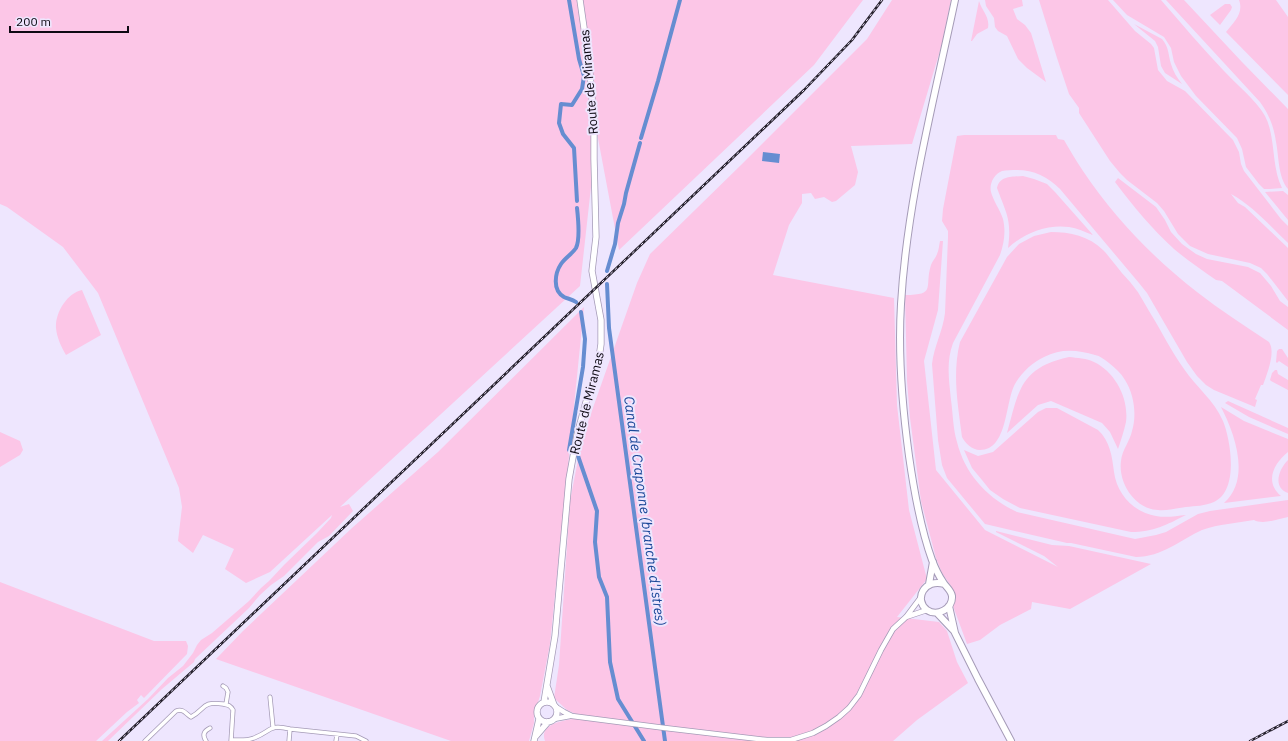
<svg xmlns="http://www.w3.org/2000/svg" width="1288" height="741" viewBox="0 0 1288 741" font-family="'IBM Plex Sans',sans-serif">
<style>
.green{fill:#fcc6e7}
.water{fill:#668dd1}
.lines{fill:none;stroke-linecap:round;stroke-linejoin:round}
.canal{stroke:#668dd1;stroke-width:4}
.minor-casing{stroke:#a59bb7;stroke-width:5}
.tertiary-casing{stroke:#a59bb7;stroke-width:6}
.secondary-casing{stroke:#a59bb7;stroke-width:7}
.primary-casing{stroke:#a59bb7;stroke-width:8}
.minor{stroke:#fff;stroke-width:3.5}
.tertiary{stroke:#fff;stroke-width:4.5}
.secondary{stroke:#fff;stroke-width:5.5}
.primary{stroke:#fff;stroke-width:6}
.rail-casing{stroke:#25202c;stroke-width:2.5}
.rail{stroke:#eee6fe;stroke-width:1;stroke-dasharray:3;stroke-linecap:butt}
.labels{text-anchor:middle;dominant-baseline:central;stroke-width:4;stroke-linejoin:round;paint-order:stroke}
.street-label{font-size:13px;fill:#0e0a14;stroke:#eee6fe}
.water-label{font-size:14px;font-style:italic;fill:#1a4798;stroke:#eee6fe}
</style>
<rect width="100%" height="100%" fill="#eee6fe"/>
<!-- green -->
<path class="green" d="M0,0H863L814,65L619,250L597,133L580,286L340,507L349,504L353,511L329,536L318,542L284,576L271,585L260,595L249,608L195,659L194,662L162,689L108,741H102L148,699L168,678L183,666L193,653L197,645L201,640L212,633L249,601L261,588L269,581L284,565L317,533L331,518L332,515L270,572L246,583L225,569L234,549L203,535L193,553L178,541L182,507L179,488L98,293L63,247L7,207L0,204Z
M892,0H951L942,44L912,144L851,146L858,172L855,185L836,201L832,202L824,197L815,199L811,193L802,194V203L789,225L773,275L894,298L897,405L909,510L927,579L897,617L939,622L947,631L957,662L968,683L917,720L893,741H545C538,723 567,720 577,718L578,715L567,710L554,698L559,665L570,501L582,439L637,283L650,254L742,164L867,39Z
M985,0H1022L1023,6L1013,9L1017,19L1025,25L1031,33L1046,82L1027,68L1018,59L1007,36L998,31L995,27L994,18L986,6Z
M1039,0H1108L1135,31L1151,44L1154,48L1158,70L1163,76L1167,81L1185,91L1233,140L1239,152L1241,164L1244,171L1281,219L1288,226V243C1270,226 1253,206 1231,194L1238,203L1245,207L1288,248V301L1267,274L1261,268L1250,263L1208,254L1190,246L1178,234L1164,211L1157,203L1127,180L1120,173L1110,161L1079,113V108L1069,94L1057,58Z
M1113,0H1161C1182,24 1202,48 1224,71C1237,85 1256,100 1265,116C1276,137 1271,166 1282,188L1270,189H1264L1259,184L1246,167L1242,149L1237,138L1196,96L1181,76L1174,62L1171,48L1164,37L1127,15Z
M1166,0H1184L1242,62L1288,109V189C1278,177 1279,157 1276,142C1274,127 1269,114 1260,102Z
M1239,0H1276L1288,17V95L1226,32C1234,22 1244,13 1239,0Z
M979,1C982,11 990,17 988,28L977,34L972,41H971Z
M1225,4H1230L1232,7L1231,10L1220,25L1210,15Z
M1134,24L1162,39C1169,47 1168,54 1171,64C1173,71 1177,78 1182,84L1165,73L1161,66L1158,47L1155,41Z
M964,135H1056L1058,139L1064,140C1070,150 1076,161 1083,171C1114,217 1153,258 1197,292C1220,310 1245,326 1269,342C1276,352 1267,374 1263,385H1261L1255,399L1257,400L1255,407L1214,390L1206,385L1197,376L1187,362L1147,293L1139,283L1060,189C1048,177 1034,170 1017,170C1012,170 1006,170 1002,171C994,174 989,184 991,192C993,200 1000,210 1003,219C1006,232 1004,243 1000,255L953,343C946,362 949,380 951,400C953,414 953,429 957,442C965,474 987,498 1017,512L1135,539L1156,535L1166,532L1198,514L1210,511L1288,500V517C1278,519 1263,525 1254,520C1237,523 1219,524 1202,530C1180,540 1162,557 1136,557L1071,543H1067L985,524L947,478L942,465L938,440L932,364C934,346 943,331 945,313L948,237V231L942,221L943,209L957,136Z
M1023,176L1034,179L1047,184L1055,192L1093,235C1085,232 1077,228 1069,227C1047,224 1024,233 1008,248C1012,219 1006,213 997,188C1000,175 1013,177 1023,176Z
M1118,178L1156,207L1165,220L1171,232L1182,244L1196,254L1207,259L1248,267L1260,273L1271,286L1280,301L1288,307V330L1222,281L1216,280C1202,270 1187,260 1174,249C1152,229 1133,206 1115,182Z
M1283,191L1288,195V220L1265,192Z
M1051,232C1070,232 1089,236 1103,250C1108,255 1113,262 1118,268C1123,275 1129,280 1134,287C1140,294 1144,303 1149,311C1161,330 1171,351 1184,369C1196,387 1214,400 1223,421C1231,441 1239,491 1214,502C1205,506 1195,506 1186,507C1177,508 1167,511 1158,510C1135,509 1118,483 1121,461C1122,450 1130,441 1132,431C1137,415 1134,394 1125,380C1121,373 1115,368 1109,363C1104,359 1100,356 1095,355C1078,350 1061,348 1044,357C1032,363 1022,372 1015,384C1005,402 1008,450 980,450C972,450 965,443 962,437C958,405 952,374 960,342L1007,257L1019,244L1034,236Z
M940,241H943L938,310L924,361L936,470L985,530L1058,567L1044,556L996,532V531L1052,545L1069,546L1151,564L1070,609L1032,602L1031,609L1000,625L980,640L967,644L953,606L955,601L954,595L951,586L942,573L936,558L921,501L910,418L907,381L905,295C937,295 924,287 931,265C932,261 936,258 937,254C939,250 939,245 940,241Z
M82,290L101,335L66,355C61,346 57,338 56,328C55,313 67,293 82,290Z
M584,307L550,644L540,696L534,715V723L529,741H451L216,659L243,631L352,528L438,452Z
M1279,349H1282L1288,358V367L1279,361L1277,363L1276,362L1277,351Z
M1069,357C1077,358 1087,358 1094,362C1115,372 1129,398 1126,422C1124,431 1121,440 1118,449L1110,432L1102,423L1051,401L1038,405L1007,433C1019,390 1020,368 1069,357Z
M1275,370H1277L1278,374L1288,380V390L1271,381L1270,380L1272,373Z
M1228,401L1288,428V434L1249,417L1225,403Z
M1221,407L1244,421L1288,439V452C1274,463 1264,482 1281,496L1224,503C1251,479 1235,434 1221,407Z
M1046,408H1057L1098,430C1110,441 1112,456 1114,472C1117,494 1133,512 1156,516C1166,518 1176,516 1186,515C1166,525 1154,532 1131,532L1020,508L1003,499L990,490L982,480L972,468L964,450L978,456L993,452L1038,412Z
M0,432L20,441L23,450L20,455L0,467Z
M1288,460V493C1272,487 1279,469 1288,460Z
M0,582L154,641H186L188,646L187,654L144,698L141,695L137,700L139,703L127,712L96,741H0Z"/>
<!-- water -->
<path class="water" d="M763,152L780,154L779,163L762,161Z"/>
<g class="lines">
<!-- canal -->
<path class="canal" d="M569,0L579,59L584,76L582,89L572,105L561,104L559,123L563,134L574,148L577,201
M641,138L658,81L680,0
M607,271L615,244L618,223L624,204L626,193L640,143
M607,284L609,328L665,741
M576,302C572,299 568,299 564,297C552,290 555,273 561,264C565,258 572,254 576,248C580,240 578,217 577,208
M571,450H569L583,367L585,339L581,312
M577,453L597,511L595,542L599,577L607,597L610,662L618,699L644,741"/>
<defs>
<path id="minor" d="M223,686L226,688L228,692L226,704
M270,697L273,727
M231,740C239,740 247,741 254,738C272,731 268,724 290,729L356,736L366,741
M145,741L176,711C183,708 186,714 191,717C206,709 201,701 223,704C228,705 230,705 233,710L231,741
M206,741C202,735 204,731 210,728
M289,741L290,729
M336,741L337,734"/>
<path id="tertiary" d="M906,617L927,610
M556,707L564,712L572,716L665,728L767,740H791L813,733L826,726L839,717L849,708L859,695L881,650L893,629L906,617L921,597
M554,719L570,716"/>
<path id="secondary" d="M547,686L554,705
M544,702L555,636L569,479L577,435L586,402L597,372L601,344V320L592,271L596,237L594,159V121L589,63L580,0
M537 712a10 10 0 1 1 20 0a10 10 0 1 1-20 0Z
M536,736L548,722
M534,741L539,719"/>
<path id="primary" d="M929,584L933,562
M944,584C925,578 913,599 927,610C937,617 953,609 952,596C951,590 946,587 943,582C939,576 935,568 932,560C920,527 914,491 909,456C902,405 898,354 901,304C907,201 934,100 955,0
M949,606L955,633L978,679L1011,741
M937,613L954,631"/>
</defs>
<!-- minor casing -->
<use href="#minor" class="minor-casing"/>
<!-- tertiary casing -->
<use href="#tertiary" class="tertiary-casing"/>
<!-- secondary casing -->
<use href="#secondary" class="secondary-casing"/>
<!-- primary casing -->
<use href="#primary" class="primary-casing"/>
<!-- minor -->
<use href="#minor" class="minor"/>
<!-- tertiary -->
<use href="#tertiary" class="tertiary"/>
<!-- secondary -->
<use href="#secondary" class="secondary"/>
<!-- primary -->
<use href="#primary" class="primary"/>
<defs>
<path id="rail" d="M119,741L804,90L852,40L882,0
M1250,741L1288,721"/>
</defs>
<!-- rail casing -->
<use href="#rail" class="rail-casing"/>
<!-- rail -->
<use href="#rail" class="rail"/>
</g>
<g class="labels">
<!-- street labels -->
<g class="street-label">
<text transform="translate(589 82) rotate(-95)">Route de Miramas</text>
<text transform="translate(587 403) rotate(-76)">Route de Miramas</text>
</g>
<!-- water labels -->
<g class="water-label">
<text transform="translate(645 511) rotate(82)">Canal de Craponne (branche d'Istres)</text>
</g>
</g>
<!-- scale -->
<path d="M10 26v6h118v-6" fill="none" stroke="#0e0a14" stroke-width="2"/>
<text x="16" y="26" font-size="12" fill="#0e0a14" stroke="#eee6fe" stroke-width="3" paint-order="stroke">200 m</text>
</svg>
